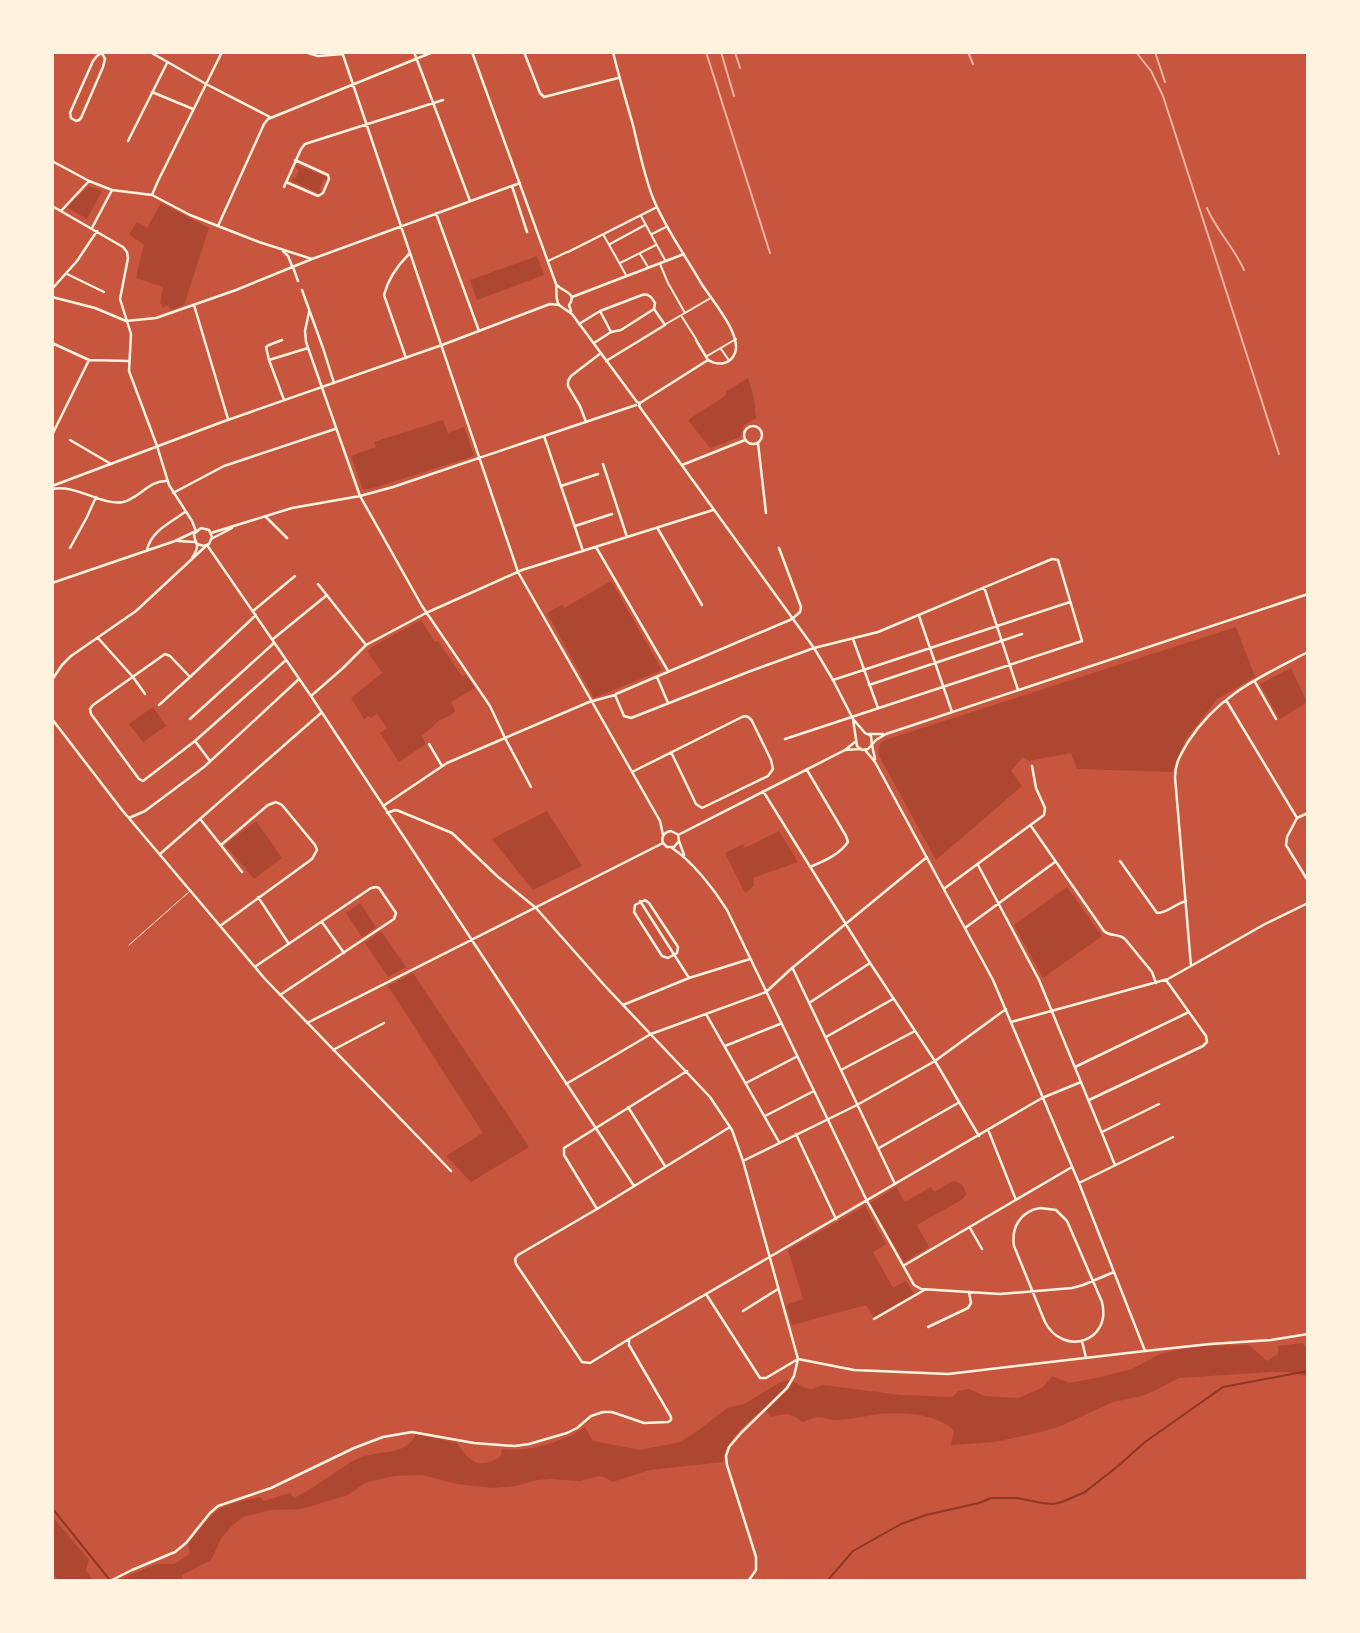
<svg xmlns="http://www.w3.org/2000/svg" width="1360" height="1633" viewBox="0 0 1360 1633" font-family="'Varela Round',sans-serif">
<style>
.green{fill:#ae4732}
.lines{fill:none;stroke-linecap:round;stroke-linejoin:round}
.stream{stroke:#8f3625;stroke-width:2}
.service{stroke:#fff3e0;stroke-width:1}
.pedestrian{stroke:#fff3e0;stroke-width:2}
.minor{stroke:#fff3e0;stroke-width:2.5}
.tertiary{stroke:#fff3e0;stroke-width:2.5}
.rail{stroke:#e9b49f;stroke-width:2}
</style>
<rect width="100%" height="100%" fill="#c8553d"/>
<!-- green -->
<path class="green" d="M297,165L327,177V180L324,179L319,190L322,192L321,194L292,181V178L295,179L299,170L296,168Z
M89,186L102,191L87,219L67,207Z
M161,203L209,228L184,305L171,310L168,305L163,308L160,303L163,287L136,278L144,245L129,234L137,222L147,228Z
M537,256L544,275L477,300L470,280Z
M748,378L754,398L756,418L744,425L740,437L710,448L688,420L725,396L727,391Z
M443,420L448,433L464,427L474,456L377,487L363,490L351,456L376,447L374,442Z
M611,581L662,670L594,698L547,613L562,605L564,608Z
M421,620L435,642L438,641L461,675L463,676L466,675L475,688L451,702L455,711C450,717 446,717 440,720C433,725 429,732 421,735L426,744L399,762L380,733L387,728L377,714L371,718L368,716L364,719L351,698L382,673L367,651L377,644Z
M1236,627L1255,677L1217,699L1185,740L1172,772L1077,769L1071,753L1029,761L1023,757L1011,771L1022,786L936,860L878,754L880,744L885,740Z
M1291,668L1307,702L1280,719L1260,684Z
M153,707L166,726L143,742L129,724Z
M547,811L582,866L533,890L492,839Z
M256,821L282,858L254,879L225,845Z
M779,831L798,862L753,878L754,886L745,893L725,853L743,844L745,848Z
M1067,887L1102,936L1043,978L1014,925Z
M360,903L376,927L362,937L346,913Z
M381,931L406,967L388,977L365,943Z
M413,973L529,1147L471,1182L446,1156L483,1133L388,986Z
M953,1181C962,1183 964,1186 966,1194L963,1199L917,1225L929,1247L904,1262L870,1203L896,1187L905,1202L931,1187L934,1192Z
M865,1206L886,1244L873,1252L893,1288L906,1281L914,1294L874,1317L866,1305L792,1325L786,1305L803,1299L788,1250Z
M1303,1343L1307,1349V1376L1288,1372H1271L1179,1378L1152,1392L1138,1397L1113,1402L1061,1426L1045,1431L995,1442L951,1445L954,1430C934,1413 904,1412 879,1414C865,1416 850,1420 835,1420C829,1420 824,1417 818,1417C813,1418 807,1421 802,1422C790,1411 785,1414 771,1417L764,1408C748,1423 726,1439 723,1462L650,1470L612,1482L604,1477L598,1476L580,1481L550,1479L537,1480L516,1486L492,1488L457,1484L423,1475L394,1476L365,1483L348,1495L301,1509L270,1510L243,1517L233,1525L222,1537L211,1560L182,1575V1580L121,1579L157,1564H174L190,1554L188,1544C199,1531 209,1513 225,1506C236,1502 248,1500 260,1497L264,1501L290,1493L294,1498C311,1490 326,1478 342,1468C348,1464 355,1459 362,1457C381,1450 406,1456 416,1434L457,1443C470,1463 480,1470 501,1456L502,1449C525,1453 567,1441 585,1427L593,1441L640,1450L680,1442L699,1430L727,1408L744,1404L781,1382L789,1380L806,1388L812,1389L823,1385L901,1395L953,1397L958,1391L969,1389L984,1396L1018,1398L1042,1388L1052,1376L1069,1383L1101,1377L1132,1369L1160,1354L1182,1349L1205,1346L1249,1345L1267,1361L1278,1354V1346Z
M52,1516L89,1560L86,1570L93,1580H58L53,1573Z"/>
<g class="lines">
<!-- stream -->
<path class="stream" d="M52,1508L109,1579
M828,1580L853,1551L901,1524L926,1515L979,1503L991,1498H1017L1042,1503L1053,1504L1062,1502L1085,1492L1118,1466L1145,1442L1223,1387L1308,1371"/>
<!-- service -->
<path class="service" d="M129,945L190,891"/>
<!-- pedestrian -->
<path class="pedestrian" d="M641,216L665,260
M603,234L626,275
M652,234L666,227
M610,244L645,225
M640,254L648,267
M548,261L567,252
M620,263L656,245
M660,264L668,283L685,313
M67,274L104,292
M682,317L696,339
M666,324L709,299
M721,349L728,359
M707,356L736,339"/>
<!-- minor -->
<path class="minor" d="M150,52L206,84L270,117
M305,52L318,56L343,54
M342,52L518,572L660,821L663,835
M414,52L470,201
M524,52L540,93L544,97L618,78
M613,52C619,77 626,101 633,125C639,150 644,175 653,198C665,228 685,255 701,283C711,299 742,334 735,353C730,365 718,366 708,360
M102,53L105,59L103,67L81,118L79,120L76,121L71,118L70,113L93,61L97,56L103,52
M152,92L193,109
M128,141L167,63
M52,161L89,181
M286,182L318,196L323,193L329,179L328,175L295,160
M512,186L527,232
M284,187L301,149L305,144L443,100
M112,190L152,195L190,215L218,226L259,242L312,259
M152,195L158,181L222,52
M52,206L123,247L127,252L128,258L120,299L131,334L129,371L157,446L169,485L192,521L196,531L175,541L52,583
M61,211L89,181L112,190L92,228
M436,213L479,331
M218,226L264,124L268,119L433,52
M283,251L288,256L292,266
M568,252L657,207
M293,267L298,281
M52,289L77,261L97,231
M302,290L323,348L334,383
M52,297L95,308L126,321L156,318L236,290L312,259L520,183
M572,297L684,254
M194,305L228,419
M309,312L305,331L306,342L360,496L422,606L490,706L505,738L589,702L615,695L624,716L631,718L748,672L814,648L878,632L1052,559L1058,560L1082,641L785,739
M579,324L600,311
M696,340L708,360
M52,343L89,360L129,361
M594,343L611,332L621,330L654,309L655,303C652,298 649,293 642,295L600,311L611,332
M406,358L384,295C388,279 398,265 409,254
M269,360L266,347L269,345L282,340
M606,361L665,325L654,309
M284,400L269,360L308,348
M640,403L708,360
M586,422L580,406L568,386V381L571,376L601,353
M744 435a9 9 0 1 1 18 0a9 9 0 1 1-18 0Z
M52,435L89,360
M544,436L583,551
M70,440L111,464
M758,443L766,513
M603,464L627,537
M682,465L745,440
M561,486L598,474
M52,489C76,484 102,506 123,502C140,498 149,480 167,481
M173,493L224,466L335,429
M265,516L287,538
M575,526L612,514
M658,529L702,605
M211,533L292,508L360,496L393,487L636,405
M211,539L232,528
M178,541L195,542
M596,547L668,671
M70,548L87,517L96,497
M147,550C151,531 170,523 185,512
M191,560C193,556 198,550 197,545C196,540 194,539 194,534L201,528L209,530L212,537L209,544L204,546L197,544
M318,584L366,645
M984,587L1018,690
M253,611L295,576
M256,615L190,677L170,656L165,654L93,705L90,709L91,714L139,779L143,781L195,741L285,661
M919,616L952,712
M98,638L133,677L145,694
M273,639L327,595
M853,639L878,708
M657,677L668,703
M52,680L62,665L71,656L136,611L207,545L311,696L634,1186
M833,680L1070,602
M1255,682L1276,719
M869,685L1022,634
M616,694L792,619L800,612L801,607L779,548
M311,696L343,668L366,645L426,613L522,570L713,510
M1226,700L1297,818L1287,837L1286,845L1308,881
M159,705L190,677
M52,719L122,810L265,979L451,1171
M190,719L274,643
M195,741L210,761
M429,744L442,766
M872,745L875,759
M845,750L860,749
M865,750L875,762L993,980L1079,1183L1145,1351
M807,770L846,836L848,842C839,855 824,861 810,867
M632,772L742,717C747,715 751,718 753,723L771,760L773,769L768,776L702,808L696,804L671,752
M763,791L870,963L935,1061L979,1136
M383,806L447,763L505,738L531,787
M387,813L395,810L399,811L452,833L497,876L536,908L605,986L710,1097L732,1130L743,1161L798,1359L794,1376L787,1388L741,1433L729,1447L726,1456L727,1465L756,1557V1570L749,1580
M129,818L145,811L204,767L299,679
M1297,818L1308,813
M201,820L242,872
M1031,826L1104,931C1110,937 1118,933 1125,939L1152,972L1156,983
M678,835L845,750L855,742
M679,841L684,855
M663,843L667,847H674L679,841L678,835
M663,843C661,837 664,832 671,831L677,834
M672,848C692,861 714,889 727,910L867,1201L914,1285L921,1289L1000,1294L1072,1288L1083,1285L1114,1272
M160,854L321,713
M1120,861L1157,913C1168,913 1176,903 1186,901
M978,865L1039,980L1115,1165
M945,888L1044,815L1045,808L1036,788L1032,766
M258,897L289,944
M645,900L649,903L678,947L677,953L668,958L662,956L634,912L635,905Z
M640,901L689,978
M322,922L344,953
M220,926L312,859L317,850L315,845L282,805L276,802L268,805L221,845
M965,928L1055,862
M256,966L371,888L376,887L379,888L396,913L394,919L280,995
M1191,966L1175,777C1175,763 1181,754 1188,742C1218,695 1260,677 1308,652
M793,969L895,1184
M809,1003L870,963
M623,1005L689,978L750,959
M706,1014L779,1142
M1011,1022L1168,979L1265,924L1308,903
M307,1023L663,843
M826,1037L893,999
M725,1046L780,1024
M333,1050L384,1023
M1075,1067L1189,1012
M841,1070L915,1031
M746,1083L796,1057
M566,1084L651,1034L766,992L792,968L927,857
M1089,1100L1203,1046L1207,1042L1206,1036L1166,980
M628,1107L665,1166
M765,1116L812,1092
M989,1132L1016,1200
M1102,1132L1159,1104
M796,1134L836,1219
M879,1148L958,1103
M743,1161L857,1105L935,1061L1006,1009
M1079,1183L1173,1137
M1040,1208L1056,1210L1067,1221L1102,1302C1112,1342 1063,1357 1045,1322L1014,1246C1011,1227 1021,1211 1040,1208Z
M597,1209L564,1155V1148L687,1071
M970,1228L982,1249
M903,1266L1072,1167
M706,1294L760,1378H766L798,1359
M743,1311L778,1289
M874,1319L926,1289
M928,1327L968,1308L971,1303L969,1292
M629,1339L590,1363L582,1362L516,1264L515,1259L518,1255L597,1209L730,1127
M1082,1341L1086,1358
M798,1359L854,1370L948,1374L1145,1351L1210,1344L1271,1340L1308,1334
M112,1580L132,1570L175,1552L186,1543L210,1513L218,1506L271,1488L354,1448L383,1437L412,1432L474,1443L515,1446L529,1444L567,1433L577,1428L591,1416L603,1412H612L644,1423L668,1422L671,1420V1417L629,1345V1339L1042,1098L1081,1082"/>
<!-- tertiary -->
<path class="tertiary" d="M472,52L556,284C557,291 555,299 559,305
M557,285C563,292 578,293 569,305L571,311
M52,486L222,422L442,345L550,304L559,305L572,314L637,402L640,403L639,406L814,648L833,680L853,719L865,733L871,736L872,745
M853,719L857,746L862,750L868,749L876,740L886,734L1308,594
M868,734H883"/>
<!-- rail -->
<path class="rail" d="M706,52L770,253
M721,52L734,96
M735,52L740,68
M968,52L973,64
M1136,52L1151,71L1163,96L1279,454
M1155,52L1165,82
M1207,208C1216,230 1234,247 1244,270"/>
</g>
<!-- border -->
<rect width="1360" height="1633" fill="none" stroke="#fff3e0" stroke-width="108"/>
</svg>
